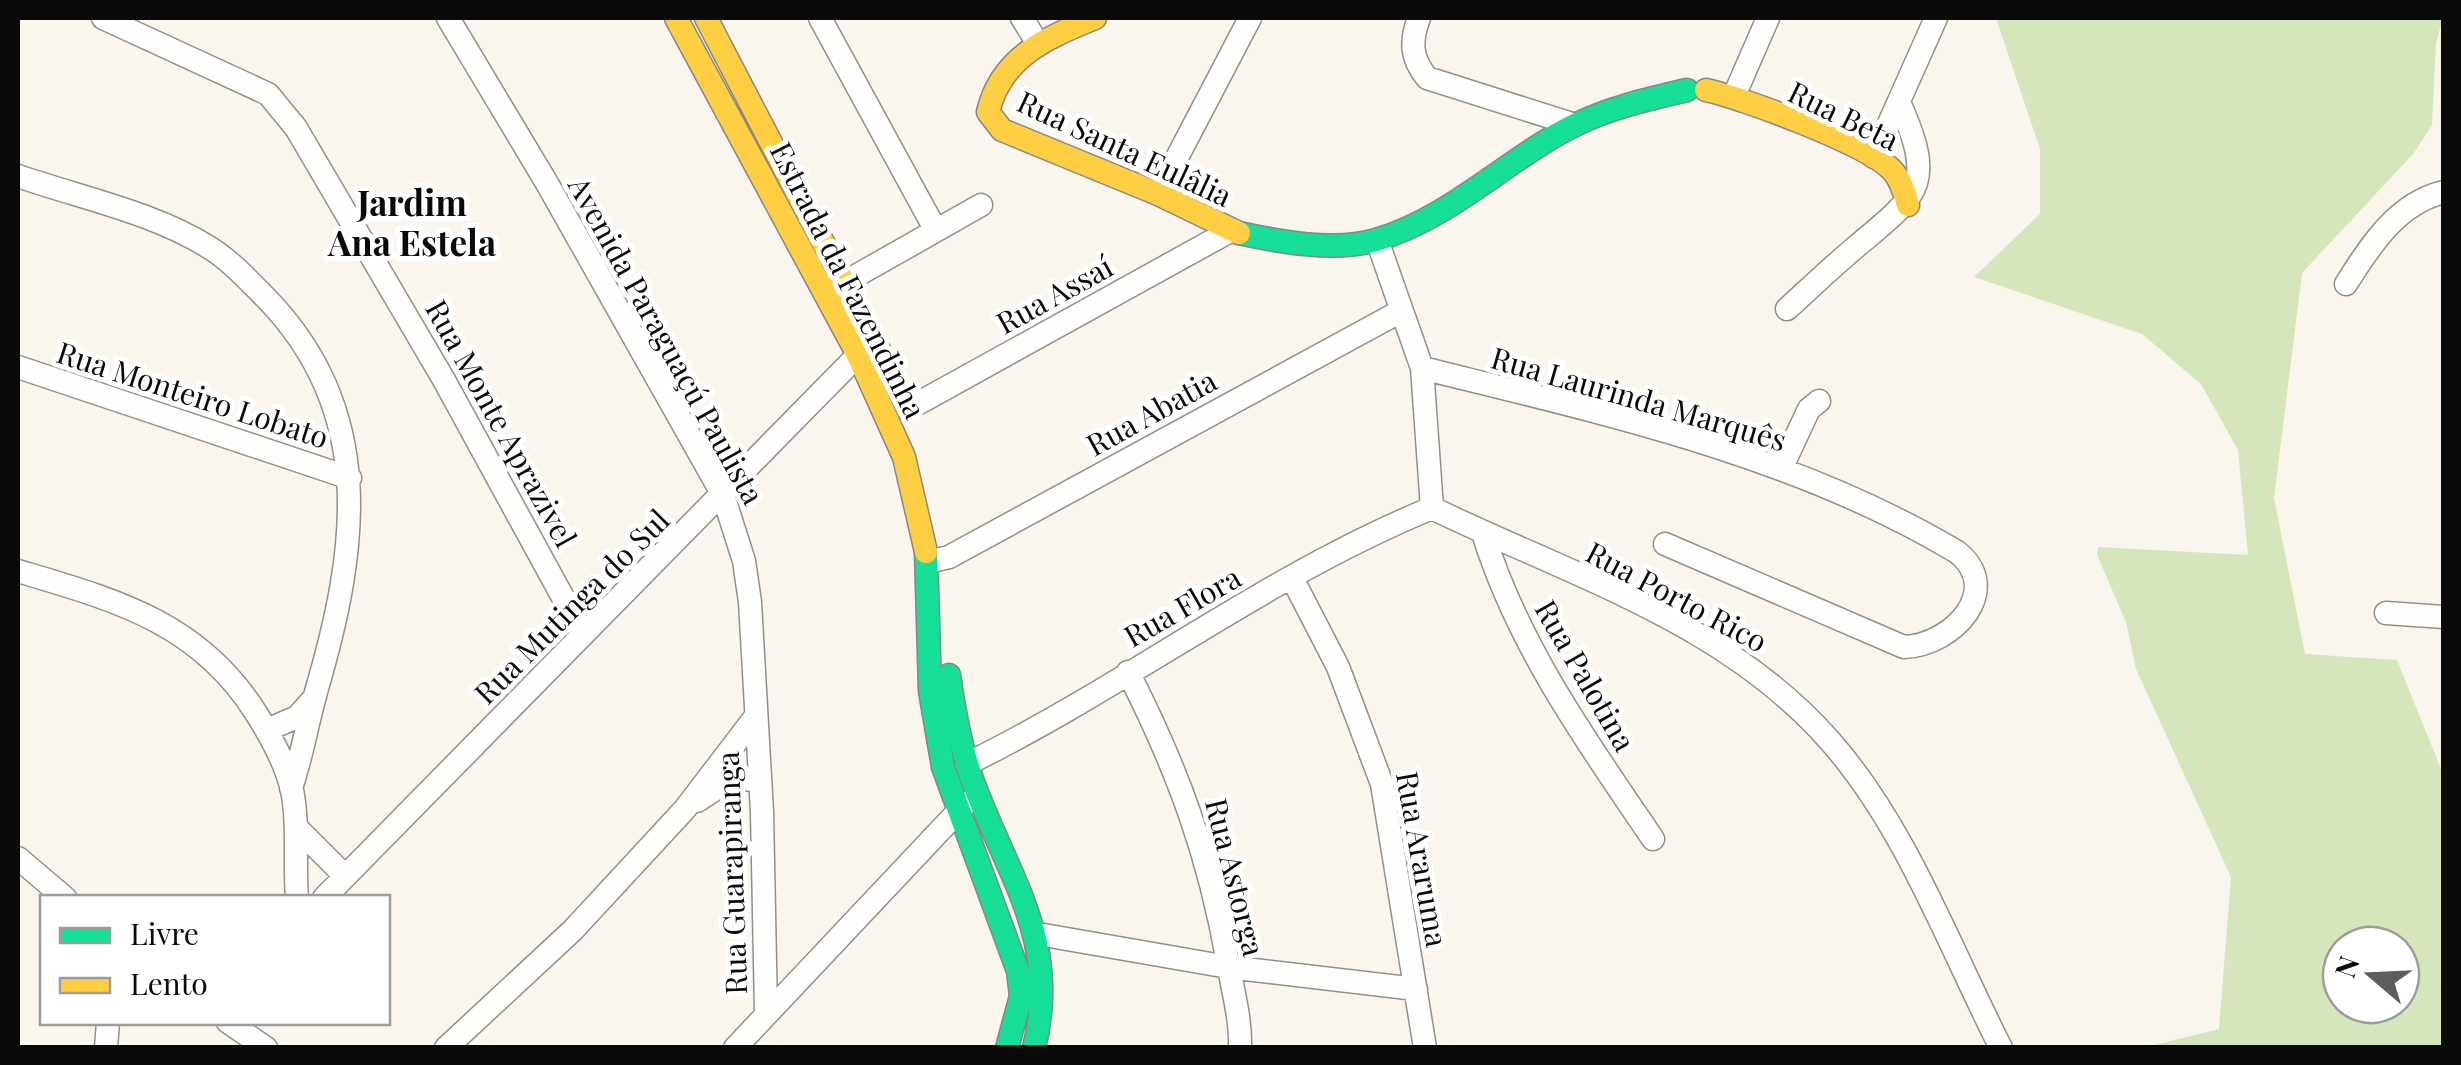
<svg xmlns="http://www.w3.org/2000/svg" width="2461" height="1065" viewBox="0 0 2461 1065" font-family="'Playfair Display',serif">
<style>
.forest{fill:#d6e6bb;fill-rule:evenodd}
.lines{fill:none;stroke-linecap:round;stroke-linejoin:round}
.street-casing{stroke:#92908c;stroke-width:25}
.fast-casing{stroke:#898783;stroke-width:25}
.slow-casing{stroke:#898783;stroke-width:25}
.street{stroke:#fefefc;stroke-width:22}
.fast{stroke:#16e098;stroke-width:22}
.slow{stroke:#ffcf43;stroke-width:22}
.labels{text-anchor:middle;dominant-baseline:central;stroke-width:10;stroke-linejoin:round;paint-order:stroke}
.street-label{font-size:30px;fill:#0a0a0a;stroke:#fff}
.quarter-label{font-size:35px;font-weight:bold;fill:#0a0a0a;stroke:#fff}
</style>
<rect width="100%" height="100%" fill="#faf6ed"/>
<!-- forest -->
<path class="forest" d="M1996,18H2443L2436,43L2432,125L2414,153L2302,273L2274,498L2305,654L2397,660L2443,774V1047H2146L2219,1029L2231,877L2136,669L2126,622L2097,555L2098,547L2248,555L2238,450L2201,384L2142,334L1974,277L2040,214V149ZM2341,945H2401V1005H2341Z"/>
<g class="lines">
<defs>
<path id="street" d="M103,18L268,94L296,128L444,380L583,634
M448,18L548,185L723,495L744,561L750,602L762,812L766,1012
M820,18L935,229
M1022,18L1037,42
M1419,18C1410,42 1411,58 1427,78L1575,125
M1734,96L1768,18
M1874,157L1936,18
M18,176C81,198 153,212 210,248C231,261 249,281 267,299C378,414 357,552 316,692C307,724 302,756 291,788
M1158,194L1250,18
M1377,240L1422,368L1432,508
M847,281L981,205
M2346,284C2370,246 2397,203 2444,192
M1787,309C1810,288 1833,266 1857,246C1919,194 1936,185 1899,102
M18,367L350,478
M1422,368C1603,413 1795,455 1957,552C2004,589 1954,645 1904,647L1665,544
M908,409L1230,231
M1781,469L1809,409L1819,401
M1432,508C1570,575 1726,622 1830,741C1906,827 1949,946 2001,1048
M1483,533C1518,646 1587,742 1653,839
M928,562L949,557L1401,311
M18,571C115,600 199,622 256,713C270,735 286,764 292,790C299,825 294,862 297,898
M1292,578L1338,667L1382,784L1425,1048
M2386,613L2444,617
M1128,672C1178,770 1209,855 1228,963C1233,991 1241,1020 1240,1048
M267,730L297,717L315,697
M967,764C1126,686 1268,575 1432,508
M697,801L729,780L760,779
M296,827L345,876
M18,858L65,898
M324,898L858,355
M1038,934L1228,967L1416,989
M228,1022L266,1048
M106,1048L108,1022
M446,1048L573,930L685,809L756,716
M735,1048L966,803"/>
<path id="fast" d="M1239,233C1280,242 1335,252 1376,240C1450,219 1509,157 1577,124C1612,107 1649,99 1687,90
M926,552L930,691L943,767L1018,971L1021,996L1007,1048
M949,675C954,710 960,746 972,779C1007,876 1061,940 1034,1048"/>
<path id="slow" d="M676,18L858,355L904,457L926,552
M706,18L890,371
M1095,18C1046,38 1001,57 988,112L1002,130L1158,194L1239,233
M1706,90C1743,98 1867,144 1892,170C1901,180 1904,192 1908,205"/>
</defs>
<!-- street casing -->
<use href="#street" class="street-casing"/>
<!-- fast casing -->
<use href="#fast" class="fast-casing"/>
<!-- slow casing -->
<use href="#slow" class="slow-casing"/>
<!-- street -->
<use href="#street" class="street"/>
<!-- fast -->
<use href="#fast" class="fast"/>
<!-- slow -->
<use href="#slow" class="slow"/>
</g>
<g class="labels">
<!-- street labels -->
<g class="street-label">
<text transform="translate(1844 115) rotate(26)">Rua Beta</text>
<text transform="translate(1125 148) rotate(25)">Rua Santa Eulâlia</text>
<text transform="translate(849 280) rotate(63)">Estrada da Fazendinha</text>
<text transform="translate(1054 294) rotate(-29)">Rua Assaí</text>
<text transform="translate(667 340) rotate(61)">Avenida Paraguaçú Paulista</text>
<text transform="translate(193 394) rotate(18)">Rua Monteiro Lobato</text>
<text transform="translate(1639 398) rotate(16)">Rua Laurinda Marquês</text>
<text transform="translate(1151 412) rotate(-29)">Rua Abatia</text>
<text transform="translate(502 423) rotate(61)">Rua Monte Aprazivel</text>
<text transform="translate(1677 596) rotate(28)">Rua Porto Rico</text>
<text transform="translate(571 606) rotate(-45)">Rua Mutinga do Sul</text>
<text transform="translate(1182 606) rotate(-30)">Rua Flora</text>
<text transform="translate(1586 675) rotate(60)">Rua Palotina</text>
<text transform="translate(1423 859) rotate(80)">Rua Araruma</text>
<text transform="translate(731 873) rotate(-92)">Rua Guarapiranga</text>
<text transform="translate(1236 877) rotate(76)">Rua Astorga</text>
</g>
<!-- quarter labels -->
<g class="quarter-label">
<text x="412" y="201">Jardim<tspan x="412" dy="40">Ana Estela</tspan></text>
</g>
</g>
<!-- border -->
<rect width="2461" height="1065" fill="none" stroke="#0a0a0a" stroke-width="40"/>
<!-- legend -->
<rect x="40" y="895" width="350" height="130" fill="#ffffff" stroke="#9d9d9d" stroke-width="2.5"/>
<rect x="60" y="928" width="50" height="15" fill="#16e098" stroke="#9d9d9d" stroke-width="2.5"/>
<text x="130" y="945" font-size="30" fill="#0a0a0a">Livre</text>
<rect x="60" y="978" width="50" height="15" fill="#ffcf43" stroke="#9d9d9d" stroke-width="2.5"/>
<text x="130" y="995" font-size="30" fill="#0a0a0a">Lento</text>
<!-- north arrow -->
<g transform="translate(2371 975) rotate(289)"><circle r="48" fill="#ffffff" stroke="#9d9d9d" stroke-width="2.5"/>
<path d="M0-8L18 38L0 25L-18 38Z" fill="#5e5d59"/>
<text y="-15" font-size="28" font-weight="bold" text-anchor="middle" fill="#0a0a0a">N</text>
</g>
</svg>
